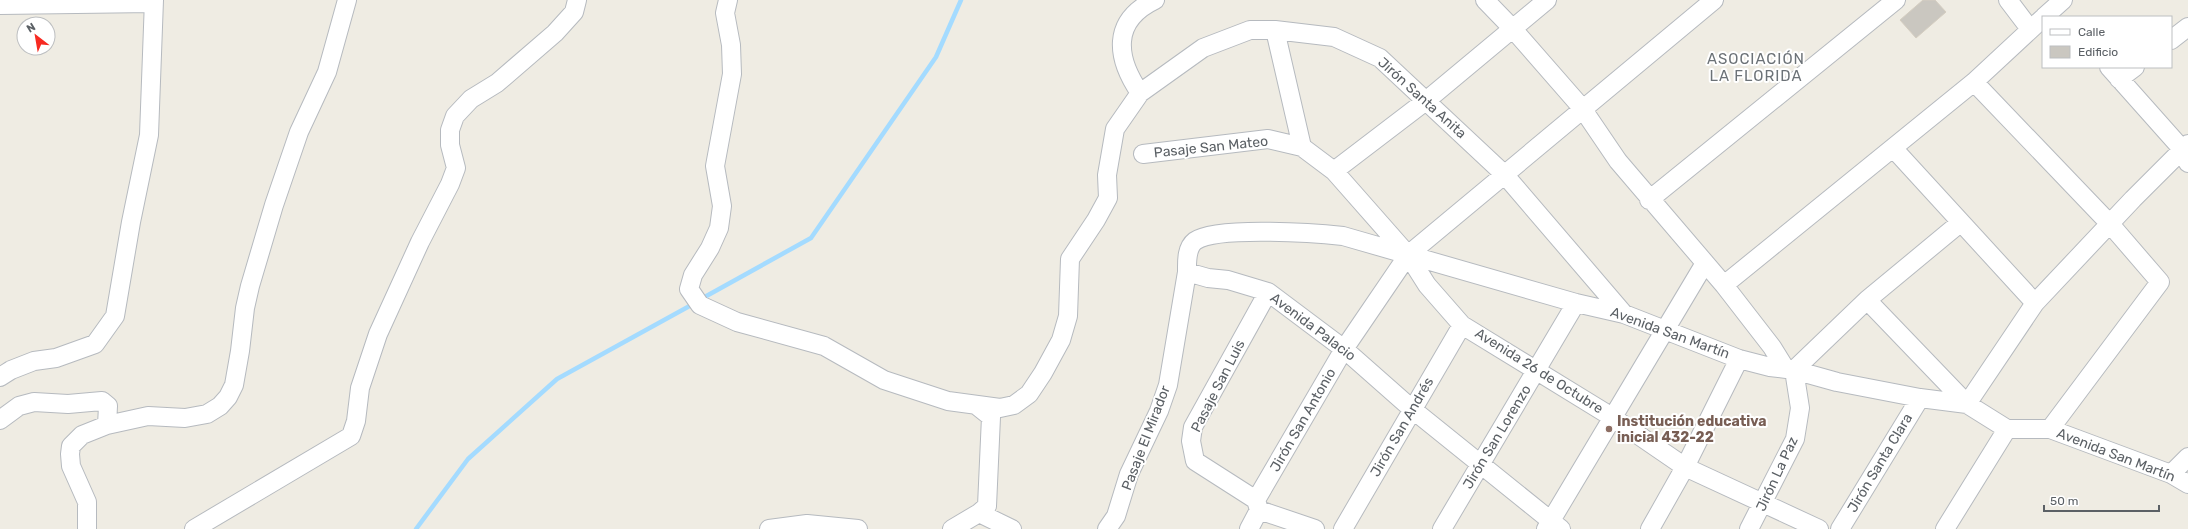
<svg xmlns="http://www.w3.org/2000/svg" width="2188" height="529" viewBox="0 0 2188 529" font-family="Rubik,sans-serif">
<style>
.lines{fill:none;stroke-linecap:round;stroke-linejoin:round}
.stream{stroke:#a4dbff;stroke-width:4.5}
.building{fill:#cac7c0;stroke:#d5cec1}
.minor-casing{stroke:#b6babf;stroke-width:20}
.minor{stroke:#fff;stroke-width:18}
.education-dot{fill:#8d6e63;stroke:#fff;stroke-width:1.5}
.labels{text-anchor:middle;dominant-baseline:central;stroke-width:4;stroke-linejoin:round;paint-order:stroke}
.street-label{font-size:14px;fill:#5b6065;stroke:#fff}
.education-label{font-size:14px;font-weight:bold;fill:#785e54;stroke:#fff;text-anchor:start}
.neighbourhood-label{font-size:15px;letter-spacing:1px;fill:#6c7277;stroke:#fff}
</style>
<rect width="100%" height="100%" fill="#efece3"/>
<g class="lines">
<!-- stream -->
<path class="stream" d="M701,299L811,238L936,57L961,0
M416,529L468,459L557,379L695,303"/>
</g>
<!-- building -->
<path class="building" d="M1923,0H1935L1946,12L1916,38L1900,20Z"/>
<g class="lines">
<defs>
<path id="minor" d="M728,0L725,13L731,45L732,74L715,166L722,206L719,228L710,248L693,275L689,289L700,305L737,322L824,346L884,380L948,401L1000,408L1014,405L1029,394L1043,373L1061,340L1068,316L1070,259L1096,220L1108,198L1107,175L1115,129L1140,93L1203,48L1250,30H1275L1334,37L1380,58L1504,174L1624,314
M1485,0L1513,29L1582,108L1618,161L1724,285L1772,347L1785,368
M2008,0L2030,29
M0,5L152,3
M2044,17L2063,0
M1275,30L1302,147L1334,171L1408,255L1427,285L1462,325L1612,417L1685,467L1819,529
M2171,40L2188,27
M2109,67L2182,149L2188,163
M2119,79L2135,67
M1974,82L2110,224L2160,282L2050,429
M1140,93C1116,58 1111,21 1155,0
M1893,148L2035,303
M1143,154L1268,139L1302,147
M1334,171L1427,100L1547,0
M1649,200L1896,0
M1724,285L1974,82L2043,18
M1867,300L1967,404L2035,303L2133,199L2188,144
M0,377L11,370L34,361L56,358L95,344L115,316L131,222L149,135L154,0
M0,420L19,406L34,402L68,404L102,401L108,406L107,425
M2171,474L2188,457
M1256,500L1195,461L1191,441L1193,427L1268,292
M1259,510L1315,529
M979,513L1012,529
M87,529V502L71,466L70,454L71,446L82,435L107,425L148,416L185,418L207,414L220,406L228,397L234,385L240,351L245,308L250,286L274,205L299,132L327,72L347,0
M194,529L351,436L356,421L360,388L378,334L420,242L450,184L456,168L450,145V130L455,116L471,99L497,83L555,33L574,12L577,0
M769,529L807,524L858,529
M952,529L979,513L987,506L991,417L976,405
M1107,529L1116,516L1129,474L1159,411L1168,385L1187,272
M1249,529L1259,510L1256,500L1344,349L1408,255L1714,0
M1343,529L1462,325
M1442,529L1576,303
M1546,529L1705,263
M1561,529L1412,409L1344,349L1268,292L1228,280L1208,278L1187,272C1187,262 1186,248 1195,241C1216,226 1315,233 1343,236L1576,303L1624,314L1739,359L1770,367L1794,370L1837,382L1920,398L1967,404L2007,429H2050L2171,474L2188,484
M1650,529L1685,467L1739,359
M1749,529L1795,439L1800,408L1794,370L1867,300L1960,223
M1840,529L1920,398
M1945,529L2007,429"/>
</defs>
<!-- minor casing -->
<use href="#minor" class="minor-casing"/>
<!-- minor -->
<use href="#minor" class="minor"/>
</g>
<!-- markers -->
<circle class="education-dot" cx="1609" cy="429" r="4"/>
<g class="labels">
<!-- street labels -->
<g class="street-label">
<text transform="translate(1422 98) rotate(42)">Jirón Santa Anita</text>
<text transform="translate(1211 147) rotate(-6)">Pasaje San Mateo</text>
<text transform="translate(1313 327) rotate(37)">Avenida Palacio</text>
<text transform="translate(1670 333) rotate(20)">Avenida San Martín</text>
<text transform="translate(1539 371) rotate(32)">Avenida 26 de Octubre</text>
<text transform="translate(1218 386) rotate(-63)">Pasaje San Luis</text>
<text transform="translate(1303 420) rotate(-60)">Jirón San Antonio</text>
<text transform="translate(1402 427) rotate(-60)">Jirón San Andrés</text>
<text transform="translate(1497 437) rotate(-59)">Jirón San Lorenzo</text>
<text transform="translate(1146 438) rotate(-69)">Pasaje El Mirador</text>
<text transform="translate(2116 455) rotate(21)">Avenida San Martín</text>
<text transform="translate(1880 463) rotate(-59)">Jirón Santa Clara</text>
<text transform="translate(1777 474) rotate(-65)">Jirón La Paz</text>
</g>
<!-- education labels -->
<g class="education-label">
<text x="1617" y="421">Institución educativa<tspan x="1617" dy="16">inicial 432-22</tspan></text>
</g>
<!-- neighbourhood labels -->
<g class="neighbourhood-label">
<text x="1756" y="59">ASOCIACIÓN<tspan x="1756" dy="17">LA FLORIDA</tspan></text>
</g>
</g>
<!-- legend -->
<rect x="2042" y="16" width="130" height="52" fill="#ffffff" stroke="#bdbfc1"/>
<rect x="2050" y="29" width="20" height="6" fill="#ffffff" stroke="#bdbfc1"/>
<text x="2078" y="36" font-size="12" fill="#5b6065">Calle</text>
<rect x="2050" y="46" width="20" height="12" fill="#cac7c0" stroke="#bdbfc1"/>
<text x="2078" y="56" font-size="12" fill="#5b6065">Edificio</text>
<!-- north arrow -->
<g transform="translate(36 36) rotate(329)"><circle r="19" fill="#ffffff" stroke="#bdbfc1"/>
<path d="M0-3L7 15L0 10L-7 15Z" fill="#f72a22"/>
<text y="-6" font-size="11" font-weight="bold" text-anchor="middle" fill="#5b6065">N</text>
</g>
<!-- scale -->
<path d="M2044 505v6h115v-6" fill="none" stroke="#5b6065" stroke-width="2"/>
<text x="2050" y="505" font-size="12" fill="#5b6065" stroke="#ffffff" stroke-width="3" paint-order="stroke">50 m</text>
</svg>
